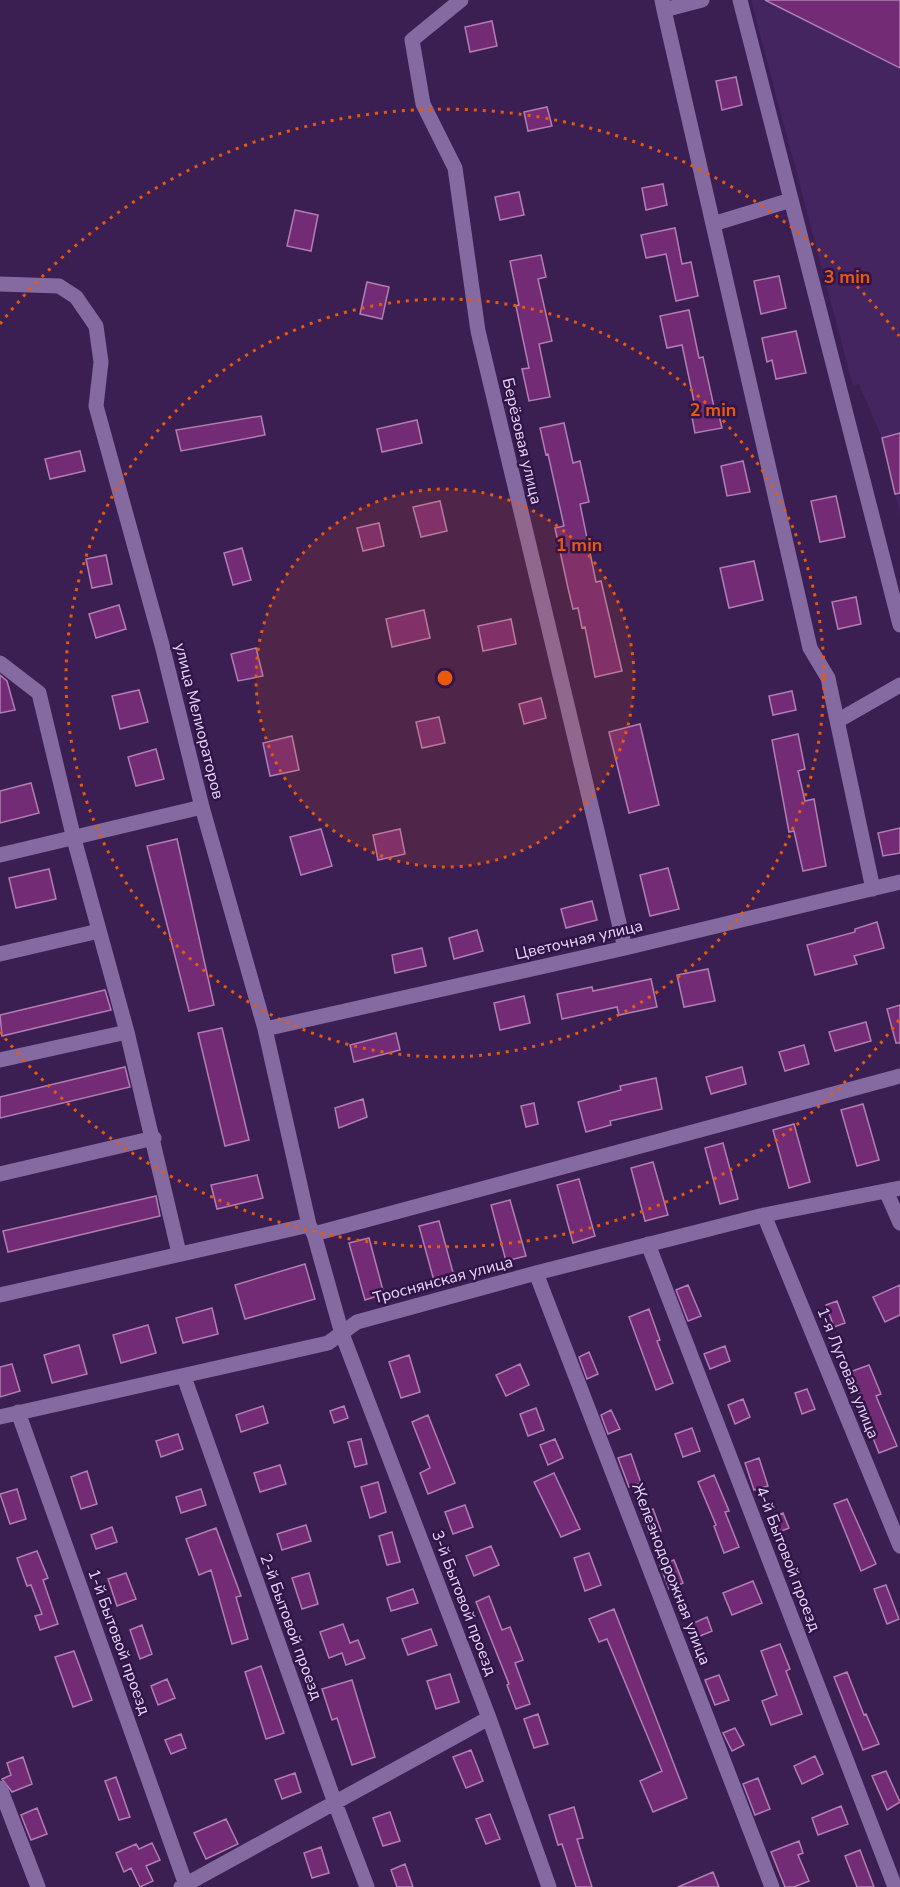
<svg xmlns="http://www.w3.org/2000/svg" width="900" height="1887" viewBox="0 0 900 1887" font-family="'Nunito Sans',sans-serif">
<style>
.built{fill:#442560}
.building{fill:#732b76;stroke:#b17eb1;stroke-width:1.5}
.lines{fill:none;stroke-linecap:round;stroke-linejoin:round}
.minor{stroke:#856aa2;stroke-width:15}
.ring{fill:none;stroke:#e8590c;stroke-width:3;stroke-dasharray:3 6}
.labels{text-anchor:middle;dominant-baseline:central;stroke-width:5;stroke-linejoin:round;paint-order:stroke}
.street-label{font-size:16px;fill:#e7d8f9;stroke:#311448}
.centre{fill:#e8590c;stroke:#311448;stroke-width:3}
.ring-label{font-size:18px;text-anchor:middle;font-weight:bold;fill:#e8590c;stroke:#311448;stroke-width:5;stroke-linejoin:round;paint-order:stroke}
</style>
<rect width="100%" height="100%" fill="#3b1f53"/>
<!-- built -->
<path class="built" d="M751,0H900V514L882,438L859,384L853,386Z"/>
<!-- building -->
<path class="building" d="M765,0H900V68Z
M492,21L497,46L470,52L465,27Z
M736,77L742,105L722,110L716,81Z
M547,107L552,126L528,131L524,112Z
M663,184L667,205L646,210L642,188Z
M519,192L524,215L500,220L495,197Z
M295,210L318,215L311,251L287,246Z
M675,228L682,264L691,262L698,296L676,301L666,254L646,258L641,235Z
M541,255L546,277L538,279L552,341L539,344L550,397L529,401L522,369L529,368L516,306L519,305L510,261Z
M779,276L786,308L761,314L754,281Z
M367,282L389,287L382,319L360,314Z
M689,310L699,358L703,357L714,407H717L722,428L695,433L691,412L696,411L682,345L667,348L660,316Z
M796,331L806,373L776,379L772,360L767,362L762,338Z
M261,416L265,435L181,451L176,430Z
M417,420L422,443L382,452L377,429Z
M564,423L573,463L580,461L589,502L580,504L596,582L601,581L622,671L595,677L585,627L582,628L578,608L573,609L568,588L555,528L564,526L548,454L546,455L540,428Z
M900,433V493L895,494L882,438Z
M80,451L85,471L50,479L45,459Z
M743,461L750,492L727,496L721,466Z
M836,496L845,537L820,542L811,501Z
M440,501L447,531L421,537L413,507Z
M379,523L384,546L363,551L357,528Z
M242,548L251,580L233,585L224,553Z
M106,555L112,584L92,588L86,559Z
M754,561L763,600L729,608L720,568Z
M856,597L861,624L838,629L832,602Z
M119,605L126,629L96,638L89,614Z
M424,610L430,638L392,647L386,619Z
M511,619L516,644L483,651L478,626Z
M256,648L263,676L238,681L231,654Z
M0,675L7,681L15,710L0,713Z
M139,690L148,722L120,729L112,696Z
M792,691L796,710L773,715L769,696Z
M541,698L546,718L524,724L519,704Z
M439,717L445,743L422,748L416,722Z
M640,724L659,805L629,813L609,732Z
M798,734L805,769L798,771L805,801L814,799L826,866L803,871L794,831L789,832L772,740Z
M292,736L299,770L270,776L263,743Z
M156,749L164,779L136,786L128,757Z
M31,783L39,813L0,823V791Z
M900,828V853L883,856L878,833Z
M321,829L332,866L301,875L290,837Z
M400,829L405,854L378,860L373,835Z
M177,839L214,1005L189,1011L147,846Z
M668,868L679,909L650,916L640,875Z
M49,869L56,899L16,908L9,878Z
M592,901L597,920L566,928L561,909Z
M877,922L884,948L854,956L857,964L815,975L807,945L855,932V929Z
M477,930L483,951L454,959L449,938Z
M422,948L426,966L395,973L392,955Z
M708,969L715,1001L684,1007L677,975Z
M651,979L657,1007L619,1015L617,1007L562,1019L557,994L592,987L593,991Z
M105,990L111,1010L2,1036L0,1015Z
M524,996L530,1023L500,1030L494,1003Z
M900,1005V1043H896L887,1009Z
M866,1022L871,1041L835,1051L829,1032Z
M222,1028L249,1140L225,1146L198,1033Z
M396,1033L400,1050L354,1062L350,1045Z
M804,1045L809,1064L785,1071L779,1052Z
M125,1067L130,1087L0,1118V1097Z
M742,1067L746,1084L711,1094L706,1077Z
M656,1078L662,1109L610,1121L611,1125L586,1132L578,1102L621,1090L620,1086Z
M363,1099L367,1117L339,1128L335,1108Z
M534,1103L538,1124L526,1127L521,1106Z
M863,1104L879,1160L857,1166L841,1110Z
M794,1124L810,1182L789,1188L773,1130Z
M723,1143L738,1199L720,1204L705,1148Z
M653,1162L668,1215L645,1221L631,1168Z
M257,1175L263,1198L217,1209L211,1185Z
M579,1179L595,1236L573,1243L557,1185Z
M156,1196L160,1216L8,1252L3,1231Z
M510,1200L526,1256L506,1261L491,1205Z
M439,1221L454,1276L434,1281L419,1226Z
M369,1238L384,1294L365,1300L349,1243Z
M305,1264L315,1299L245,1319L235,1285Z
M688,1285L701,1316L688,1321L676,1290Z
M900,1285V1315L885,1322L873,1297Z
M837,1301L845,1323L834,1327L826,1305Z
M212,1308L218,1334L183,1343L176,1318Z
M649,1309L660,1340L657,1341L673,1383L656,1390L629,1317Z
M148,1325L156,1353L121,1363L113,1335Z
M79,1345L87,1374L52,1383L44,1355Z
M725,1346L730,1361L710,1369L704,1354Z
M589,1352L598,1374L587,1379L579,1357Z
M409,1355L420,1392L401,1398L389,1362Z
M12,1364L20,1391L0,1397V1367Z
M520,1364L529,1385L506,1396L496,1375Z
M869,1365L881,1394L876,1396L897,1446L879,1453L865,1418L869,1417L850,1372Z
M807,1389L815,1409L802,1414L795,1393Z
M743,1399L750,1417L735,1424L728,1405Z
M263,1406L268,1423L241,1432L236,1415Z
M344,1406L348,1418L334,1423L330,1411Z
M536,1408L544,1430L528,1436L520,1414Z
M611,1410L620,1429L608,1434L601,1415Z
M428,1415L455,1483L428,1494L420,1473L430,1468L412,1422Z
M692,1428L700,1451L683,1457L675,1434Z
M178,1434L183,1449L161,1457L156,1441Z
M361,1439L367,1464L355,1467L348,1442Z
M555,1439L563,1458L548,1465L540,1445Z
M631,1454L641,1483L629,1487L618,1458Z
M759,1458L768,1486L754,1490L745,1463Z
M280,1465L286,1484L260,1492L254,1473Z
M87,1471L97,1504L81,1509L71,1477Z
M554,1473L580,1529L561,1537L534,1482Z
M714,1475L729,1511L725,1512L739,1547L724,1553L714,1526L716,1525L698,1482Z
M378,1482L386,1512L370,1518L361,1487Z
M17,1489L26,1519L10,1524L0,1494Z
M201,1489L206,1505L181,1513L176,1497Z
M847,1499L876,1564L861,1571L834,1504Z
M465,1505L473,1527L453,1534L445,1512Z
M653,1509L661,1531L649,1535L641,1513Z
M783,1513L789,1528L774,1534L768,1519Z
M306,1525L311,1541L282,1550L277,1534Z
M112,1527L117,1542L96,1549L91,1535Z
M216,1528L241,1596L236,1597L248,1639L232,1644L211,1570L199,1575L186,1539Z
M392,1532L400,1562L387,1565L379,1536Z
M491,1546L499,1565L474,1576L466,1556Z
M37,1551L48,1578L43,1580L58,1624L40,1630L35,1616L42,1614L31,1585L27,1586L17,1558Z
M589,1553L601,1585L585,1591L574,1558Z
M674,1560L683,1583L669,1589L660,1565Z
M126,1573L136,1599L117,1606L108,1579Z
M309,1573L318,1604L302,1609L292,1578Z
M753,1581L762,1603L732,1615L723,1593Z
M886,1585L899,1619L887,1624L874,1589Z
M413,1589L418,1603L391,1611L387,1598Z
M489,1596L502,1630L510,1627L523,1660L515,1663L530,1704L516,1709L507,1685L509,1684L476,1602Z
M614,1609L687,1798L653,1812L640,1781L662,1771L607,1639L599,1642L589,1619Z
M707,1617L712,1631L693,1639L687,1626Z
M343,1624L350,1643L358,1640L365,1658L346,1665L342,1653L329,1658L320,1632Z
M142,1625L152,1654L140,1659L130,1630Z
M431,1629L437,1645L408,1655L402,1639Z
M780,1644L790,1669L786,1671L802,1714L771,1725L762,1701L777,1695L761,1651Z
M74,1651L92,1700L73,1707L55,1657Z
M261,1666L284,1733L266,1739L245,1672Z
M847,1672L864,1715L866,1714L879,1744L863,1750L834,1677Z
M450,1674L459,1702L436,1709L427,1681Z
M719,1675L729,1700L715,1705L705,1680Z
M167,1679L175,1698L158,1705L151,1686Z
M352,1680L375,1757L352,1765L337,1718L332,1720L322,1689Z
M538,1714L548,1744L534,1748L524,1719Z
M735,1728L744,1745L732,1751L723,1733Z
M181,1734L186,1748L171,1754L165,1740Z
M471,1750L483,1781L466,1788L453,1757Z
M815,1756L823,1774L802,1784L794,1766Z
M23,1757L32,1784L12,1792L2,1779L11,1775L7,1763Z
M886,1771L900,1802L887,1810L872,1776Z
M295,1773L301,1792L282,1799L275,1780Z
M116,1777L130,1817L119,1820L105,1781Z
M758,1778L770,1809L755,1815L743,1784Z
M841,1806L848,1824L818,1835L812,1818Z
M574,1807L583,1838L577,1839L592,1887H576L562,1844L558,1845L549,1815Z
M37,1808L47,1834L31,1840L21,1815Z
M390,1812L400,1841L383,1846L373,1818Z
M490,1814L500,1839L486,1844L476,1819Z
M226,1819L238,1844L206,1859L194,1833Z
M799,1841L803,1853L798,1855L809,1881L794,1887H785L771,1852Z
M152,1843L160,1860L146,1866L153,1881L140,1887L131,1868L124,1872L116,1853L136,1844L139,1849Z
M321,1847L329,1873L312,1878L304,1853Z
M860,1850L874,1887H857L845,1856Z
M405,1864L413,1887H397L391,1870Z
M713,1872L719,1887H678Z"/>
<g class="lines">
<!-- minor -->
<path class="minor" d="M461,0L412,40L423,104L455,168L478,331L625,948
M662,0L664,10L702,0
M740,0L900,625
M664,10L810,648L828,678L873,889
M713,224L791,200
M0,284L59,286L76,297L96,326L101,362L96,406L162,645L202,807L265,1029L309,1225L314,1234
M0,663L39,693L74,839L127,1032
M839,720L900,685
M0,855L202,807
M0,954L99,931
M265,1029L625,948L900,882
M0,1060L127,1032L179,1253
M0,1174L154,1138
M886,1191L900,1223
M764,1215L900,1546
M648,1244L895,1887
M536,1273L772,1887
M0,1295L309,1225
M184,1377L335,1803L367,1887
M18,1412L186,1885
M0,1417L328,1343L357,1322L536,1273L764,1215L900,1188
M0,1788L38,1887
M181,1887L489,1718
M549,1887L489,1718L342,1334L314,1234L900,1076"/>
</g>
<!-- distance rings -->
<circle cx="445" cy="678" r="189" fill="#e8590c" fill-opacity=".12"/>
<g class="ring">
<circle cx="445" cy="678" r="189"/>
<circle cx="445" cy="678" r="379"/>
<path d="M899 1020A568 568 0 0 1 0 1032M0 324A568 568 0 0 1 899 336"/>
</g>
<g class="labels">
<!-- street labels -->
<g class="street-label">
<text transform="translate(522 441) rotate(77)">Берёзовая улица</text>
<text transform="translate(199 721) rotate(76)">улица Мелиораторов</text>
<text transform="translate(579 940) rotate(-13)">Цветочная улица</text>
<text transform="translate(443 1280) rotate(-15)">Троснянская улица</text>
<text transform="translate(848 1373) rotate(68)">1-я Луговая улица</text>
<text transform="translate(788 1559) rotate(69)">4-й Бытовой проезд</text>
<text transform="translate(671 1574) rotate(69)">Железнодорожная улица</text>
<text transform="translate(464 1603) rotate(69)">3-й Бытовой проезд</text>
<text transform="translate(291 1627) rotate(70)">2-й Бытовой проезд</text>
<text transform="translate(119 1642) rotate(70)">1-й Бытовой проезд</text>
</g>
</g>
<circle cx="445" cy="678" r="9" class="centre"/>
<g class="ring-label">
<text x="847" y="283">3 min</text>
<text x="713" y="416">2 min</text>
<text x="579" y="551">1 min</text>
</g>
</svg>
